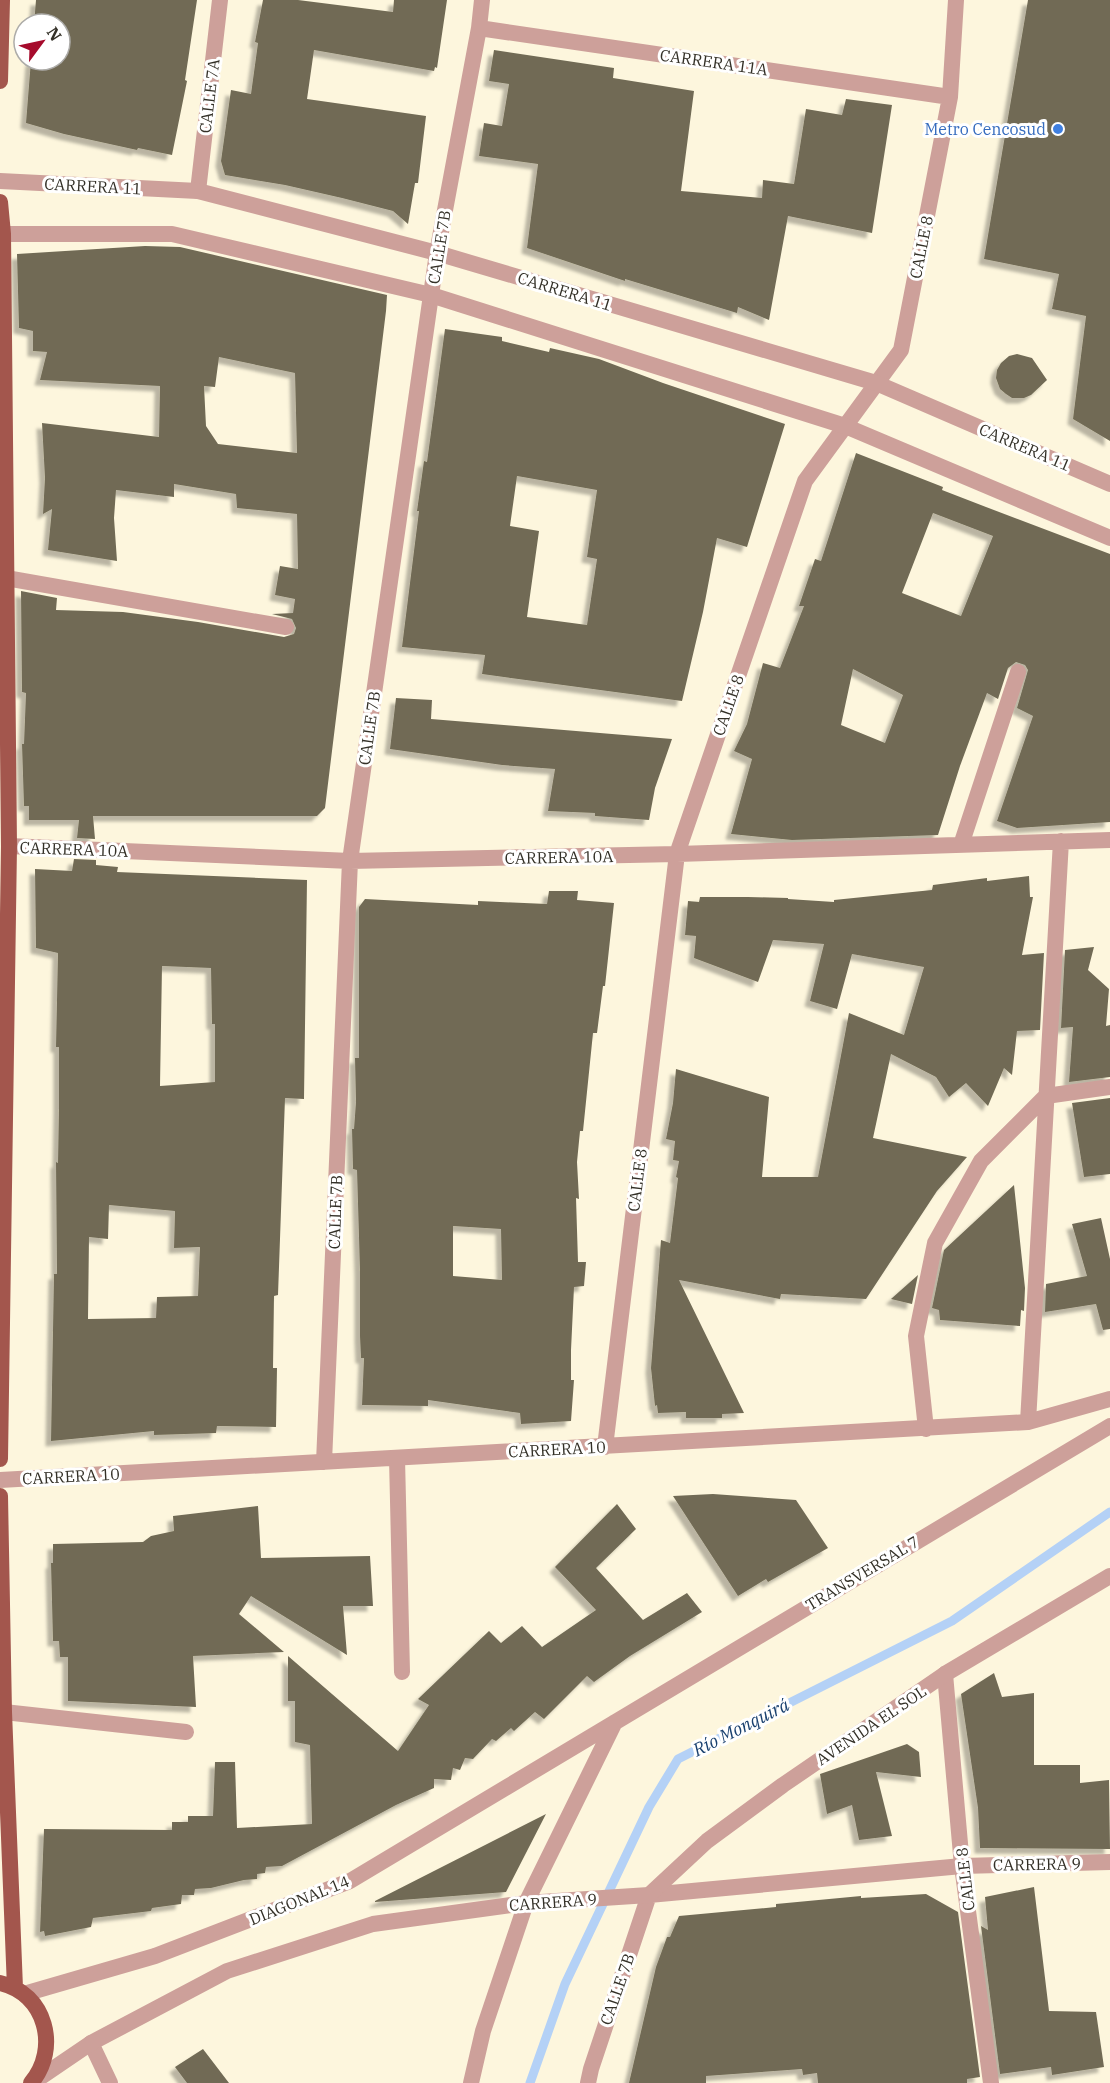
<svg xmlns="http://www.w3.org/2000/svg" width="1110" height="2083" viewBox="0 0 1110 2083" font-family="'IBM Plex Serif',serif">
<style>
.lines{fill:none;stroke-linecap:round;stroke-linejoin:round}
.stream{stroke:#b4d1f6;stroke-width:9}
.building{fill:#716b55;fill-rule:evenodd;filter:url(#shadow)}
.service{stroke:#cda09a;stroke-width:16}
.minor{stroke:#cda09a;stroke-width:16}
.tertiary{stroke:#cda09a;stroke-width:16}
.primary{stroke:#a3564d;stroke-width:16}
.shop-dot{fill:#3f7fe0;stroke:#fff;stroke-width:2}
.labels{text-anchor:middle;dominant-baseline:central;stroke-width:6;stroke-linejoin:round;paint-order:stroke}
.street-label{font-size:16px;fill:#333027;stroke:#fff}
.shop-label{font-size:16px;fill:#366cbe;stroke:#fff;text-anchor:end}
.water-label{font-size:18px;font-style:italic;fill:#1a416f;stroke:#fff}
</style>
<defs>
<filter id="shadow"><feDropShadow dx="-5.5" dy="5.5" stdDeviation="1.5" flood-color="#0004"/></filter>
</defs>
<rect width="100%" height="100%" fill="#fdf6dd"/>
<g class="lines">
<!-- stream -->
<path class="stream" d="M530,2083L565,1984L649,1807L678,1759L952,1621L1110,1512"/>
</g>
<!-- building -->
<path class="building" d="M36,0H197L185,80L187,81L172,155L138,148L137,150L64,134L26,123L31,60H60V24H34Z
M263,0H298L393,12L394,0H447L437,68L435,67L434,71L314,50L307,99L426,116L418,183H415L408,224L393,211L342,198L285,185L225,175L221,161L231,90L251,94L258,43L255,42Z
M1028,0H1110V441L1073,419L1086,316L1052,309L1059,274L984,259Z
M494,50L614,68L613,78L694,91L681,191L762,198L763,180L794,184L806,109L842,115L846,99L892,105L872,233L788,216L769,320L738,307L737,313L625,279V281L527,248L538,164L479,156L484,123L502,126L509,84L489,81Z
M145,246L180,247L387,295L386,311L325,808L317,816H93L95,839L77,838L79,820H29V806H24L22,744H24L26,693L22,692L21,591L57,598L56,610L123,612L198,622L284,637L294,634L296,628L292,619L272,614L293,613L295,599L275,595L280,566L298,569L297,514L237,508L236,494L174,484V497L116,490L114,518L117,561L48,550L52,509L43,514L45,478L42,423L159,437L160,386L40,380L47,352L33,351V331L19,328L17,254ZM219,357L295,373L297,453L218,444L206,426L204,386L215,387Z
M445,329L502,337V341L549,352L550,348L599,359L663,383L785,424L747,547L717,538L703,612L682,701L482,674L485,655L402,647L419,511H417L424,461L427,462ZM517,476L597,490L587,557L597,559L587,625L527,617L539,531L510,526Z
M1017,354L1032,358L1047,380L1031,395L1024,398H1012L1006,394L1000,389L996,378L997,370L1001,363L1009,356Z
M856,453L943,487L942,490L986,507L1110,554V822L1017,828L997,821L1033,716L1017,708L1028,670L1025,665L1016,662L1008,668L998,699L987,693L960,766L938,835L792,840L731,834L752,759L734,751L747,724L763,663L780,668L804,606H799L815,559L821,561ZM933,513L993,536L961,616L902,593ZM853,669L903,695L885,743L841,725Z
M396,698L432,700L431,719L672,739L655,788L649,820L595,816V813L548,811L555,769L502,765L390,749Z
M74,859L96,860V865L118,867L117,872L307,880L304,1099L285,1098L278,1295L274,1296L273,1368H277L276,1427L217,1426L216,1433L154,1435V1431L51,1441L54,1274H57L56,1162L58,1163L59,1108V1047H56L58,953L36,948L35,869L72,871ZM162,966L211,968L212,1024H215V1082L160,1086ZM109,1205L175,1211L174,1248L200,1247L198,1296L157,1297L156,1318L88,1319L89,1237L108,1239Z
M1029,876L1030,897H1033L1022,955L1044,953L1040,1030L1017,1031L1012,1075L1004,1068L988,1106L966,1083L949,1097L936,1077L891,1054L873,1138L967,1157L937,1191L866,1299L781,1294L780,1299L679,1280L744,1413L722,1414V1418H686V1412L658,1413L657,1405L655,1406L651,1368L661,1240L670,1243L678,1178L676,1177L679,1161L673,1160L675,1141L666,1139L673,1103L676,1069L769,1097L762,1177H818L849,1013L904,1035L924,967L852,954L837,1009L810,1001L824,944L773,940L758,982L694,958L696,936L685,935L688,901L699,902L700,897H748L788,898V899L834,902V900L932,890L933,885L987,878V881Z
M549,891H578L577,900L614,903L605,986H603L597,1033H593L583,1131H580L577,1162L579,1199L576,1198L578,1262H586L584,1286L574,1287L571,1350V1380H574L571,1421L521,1424L520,1413L428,1400V1406L362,1405L364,1358H361L360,1336V1271L357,1170L353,1169L352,1129H354L356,1102L355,1058H359V907L365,899L478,905V901L547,904ZM453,1226L501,1229L502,1280L453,1276Z
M1094,947L1088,970L1109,989L1106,1026L1110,1025V1077L1069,1082L1073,1027L1061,1028L1065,950Z
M1110,1098V1174L1084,1177L1072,1103Z
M1014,1185L1025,1288L1024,1311L1021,1310L1020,1326L940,1320L939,1310L932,1308L944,1250Z
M1101,1218L1110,1259V1329L1103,1330L1096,1304L1045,1312L1046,1284L1087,1276L1072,1224Z
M918,1275L912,1304L891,1299Z
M713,1494L796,1500L828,1548L768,1582L766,1579L738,1596L673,1496Z
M617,1504L636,1529L596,1568L643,1620L687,1593L702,1612L630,1656L594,1682L587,1676L544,1719L535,1712L514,1731L511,1728L496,1741L492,1739L473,1759L465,1758L460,1770L453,1768L451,1780L434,1779V1788L396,1805L282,1866L266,1867L265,1873L257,1874V1879L244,1880L211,1888L195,1889L194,1895H182L181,1904L152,1908L151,1911L93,1918L91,1927L45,1936L44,1931L40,1932L44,1829L172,1830V1822H188V1816H213L215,1762H235L237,1828L312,1824L310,1745L295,1742V1701H288V1656L398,1751L429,1705L418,1699L489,1631L501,1643L522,1626L542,1647L596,1610L555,1567Z
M258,1506L261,1558L370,1556L373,1606H343L347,1655L251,1596L239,1614L284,1652L193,1656L196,1707L68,1701V1657H60L59,1641H53L51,1563H53V1544L143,1542L151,1536L174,1531L173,1516Z
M994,1673L1002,1697L1034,1693V1765H1080V1783L1109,1780L1110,1849L980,1848L978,1808L961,1694Z
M907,1744L919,1752L921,1777L876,1772L892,1836L859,1840L852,1805L827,1814L820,1774Z
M546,1814L506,1892L375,1902V1901Z
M1034,1887L1049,2011L1096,2012L1104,2067L1052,2075L1051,2067L1000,2074L981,1926L988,1930L985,1897Z
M926,1894L958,1912L980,2077L967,2079V2083H818L817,2073L803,2075L802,2069L706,2076V2083H629L656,1967L667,1937H670L679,1916L776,1907V1904L861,1896V1898Z
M203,2049L229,2083H187L175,2067Z"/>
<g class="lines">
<!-- service -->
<path class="service" d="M91,2043L110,2083"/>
<!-- minor -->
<path class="minor" d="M479,28L950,97
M198,191L220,0
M6,578L286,627
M961,845L1018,672
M9,846L350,861L677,854L1110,840
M1028,1422L1061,841
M926,1429L916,1336L935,1243L981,1161L1046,1096L1110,1087
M605,1447L677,854L805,481L901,350L950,97L956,0
M397,1458L402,1672
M324,1462L350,861L437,253L479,28L482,0
M0,1480L1028,1422L1110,1399
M945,1674L962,1866L991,2083
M4,1712L186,1732
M471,2083L483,2031L526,1903
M588,2083L591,2069L649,1895L962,1866L1110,1862"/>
<!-- tertiary -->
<path class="tertiary" d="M0,181L198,191L437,253L876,383L1110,484
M3,234H172L431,295L845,426L1110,538
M526,1903L615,1722
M24,1994L155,1956L350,1881L1110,1426
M32,2083L91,2043L227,1971L373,1924L526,1903L649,1895L707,1841L783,1785L945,1674L1110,1576"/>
<!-- primary -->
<path class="primary" d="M0,81L2,0
M0,202L3,234L9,846L0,1459
M0,1496L4,1712L15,1988
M0,1983C46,1993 60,2049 31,2083"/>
</g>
<!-- markers -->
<circle class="shop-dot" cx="1058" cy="129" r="6"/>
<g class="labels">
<!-- street labels -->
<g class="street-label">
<text transform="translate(714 62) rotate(8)">CARRERA 11A</text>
<text transform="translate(209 96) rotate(-83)">CALLE 7A</text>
<text transform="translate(93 186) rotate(3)">CARRERA 11</text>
<text transform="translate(439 247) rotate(-81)">CALLE 7B</text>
<text transform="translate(921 247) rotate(-79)">CALLE 8</text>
<text transform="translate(565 291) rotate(17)">CARRERA 11</text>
<text transform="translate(1025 447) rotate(23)">CARRERA 11</text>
<text transform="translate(728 705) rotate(-71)">CALLE 8</text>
<text transform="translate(369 728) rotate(-82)">CALLE 7B</text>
<text transform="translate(74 849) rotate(2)">CARRERA 10A</text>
<text transform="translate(559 857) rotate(-1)">CARRERA 10A</text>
<text transform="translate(637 1180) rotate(-83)">CALLE 8</text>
<text transform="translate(335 1212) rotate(-88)">CALLE 7B</text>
<text transform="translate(557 1449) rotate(-3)">CARRERA 10</text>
<text transform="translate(71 1476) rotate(-3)">CARRERA 10</text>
<text transform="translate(862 1573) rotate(-31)">TRANSVERSAL 7</text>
<text transform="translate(871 1725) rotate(-34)">AVENIDA EL SOL</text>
<text transform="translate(1037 1864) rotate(-1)">CARRERA 9</text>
<text transform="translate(965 1879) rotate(-97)">CALLE 8</text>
<text transform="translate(299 1900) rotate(-22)">DIAGONAL 14</text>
<text transform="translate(553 1902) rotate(-4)">CARRERA 9</text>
<text transform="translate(617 1989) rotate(-71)">CALLE 7B</text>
</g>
<!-- shop labels -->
<g class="shop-label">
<text x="1046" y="129">Metro Cencosud</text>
</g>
<!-- water labels -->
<g class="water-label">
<text transform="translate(741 1727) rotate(-27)">Río Monquirá</text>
</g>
</g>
<!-- north arrow -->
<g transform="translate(42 42) rotate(57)"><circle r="28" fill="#ffffff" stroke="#adaca9" stroke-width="1.5"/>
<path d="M0-4.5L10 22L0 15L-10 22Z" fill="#a60b2c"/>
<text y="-9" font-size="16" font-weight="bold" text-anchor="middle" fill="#333027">N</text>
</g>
</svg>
